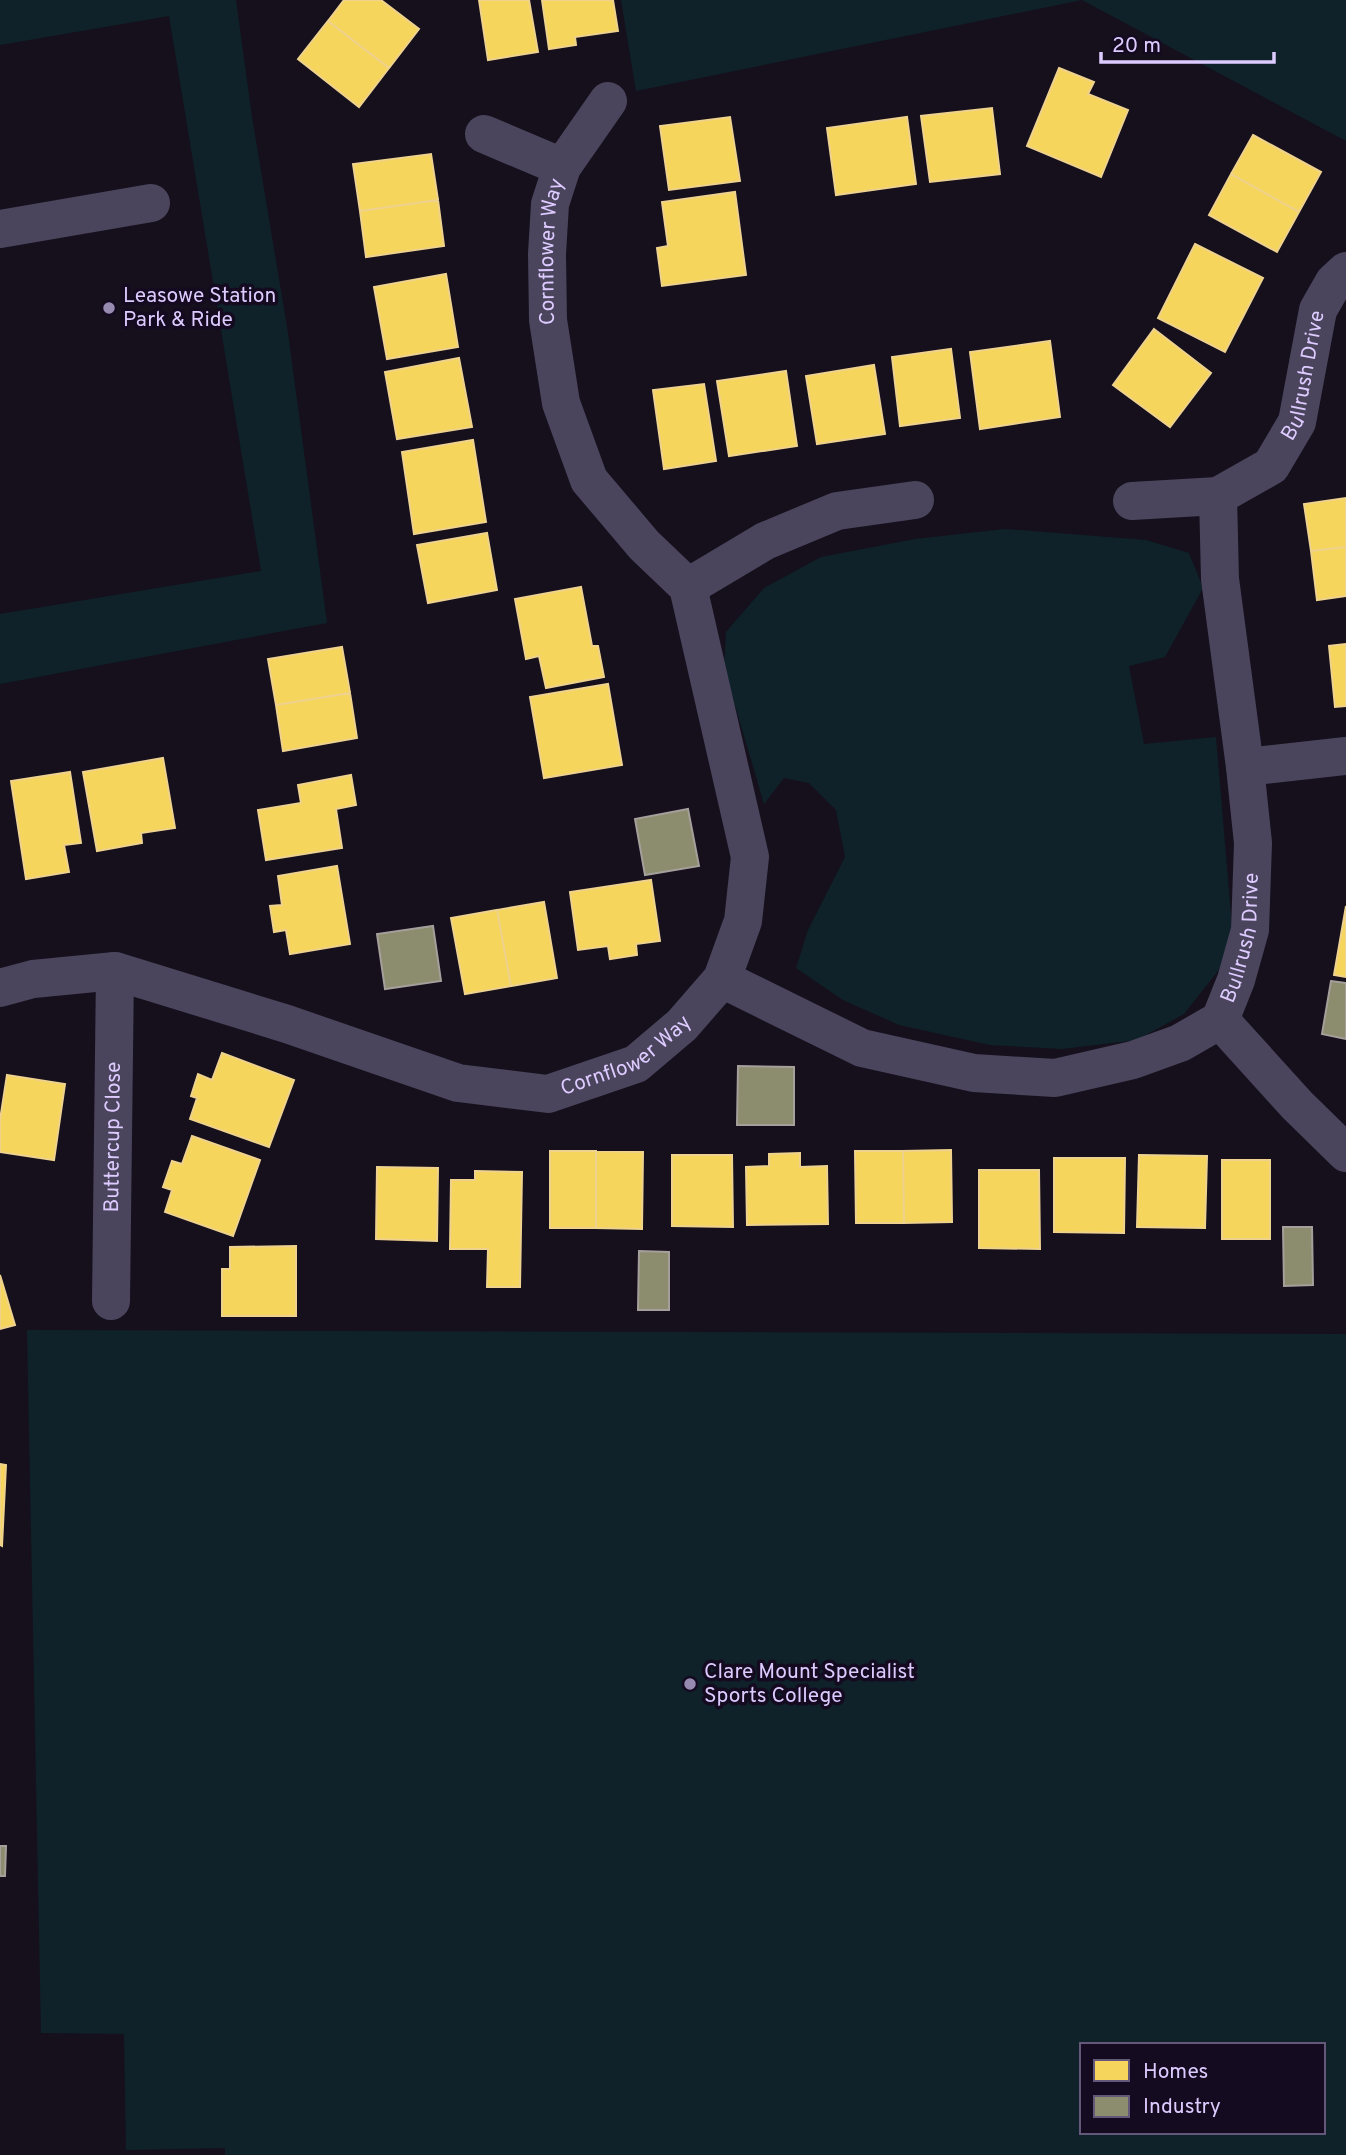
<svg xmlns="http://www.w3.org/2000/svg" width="1346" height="2155" viewBox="0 0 1346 2155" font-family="Overpass,sans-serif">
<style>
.green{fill:#0f2229;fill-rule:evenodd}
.homes{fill:#f6d55c;stroke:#eed28d;stroke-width:2}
.industry{fill:#8c8c6e;stroke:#a49f9a;stroke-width:2}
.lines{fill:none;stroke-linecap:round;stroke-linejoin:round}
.minor{stroke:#4b445d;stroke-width:38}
.poi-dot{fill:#978ab0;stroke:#140b21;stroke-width:2.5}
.labels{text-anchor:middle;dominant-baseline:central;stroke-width:7;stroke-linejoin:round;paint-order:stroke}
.street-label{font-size:21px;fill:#ddcbff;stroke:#140b21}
.poi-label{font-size:21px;fill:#ddcbff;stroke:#140b21;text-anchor:start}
</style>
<rect width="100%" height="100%" fill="#15101c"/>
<!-- green -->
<path class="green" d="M0,0H236L252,117L288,333L327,623L0,684V614L261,571L169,16L0,45Z
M621,0H1082L636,91Z
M1082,0H1346V141Z
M1005,529L1146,540L1189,553L1203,588L1165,657L1129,666L1144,744L1216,737L1233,938L1218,971L1184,1014L1137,1040L1062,1049L990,1045L899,1025L843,1000L796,968L808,930L845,857L836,810L809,783L784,778L764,804L724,668L726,632L764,588L821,557L915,539Z
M27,1330L1346,1334V2155H225V2148L126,2150L124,2034L41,2033ZM1082,2045H1323V2132H1082Z"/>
<!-- homes -->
<path class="homes" d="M344,0H381L419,29L389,68L328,21Z
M479,0H529L538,52L488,60Z
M542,0H613L618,31L575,37L576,45L549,49Z
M328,21L389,68L359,107L298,59Z
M1059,68L1094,82L1088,94L1128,110L1101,177L1027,146Z
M992,108L1000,174L930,182L921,116Z
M730,117L740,181L669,190L660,126Z
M907,117L916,184L836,195L827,128Z
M1253,135L1321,172L1299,212L1231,174Z
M431,154L438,200L360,211L353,164Z
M1231,174L1299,212L1277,252L1209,215Z
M735,192L746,275L662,286L657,248L668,246L662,202Z
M438,200L444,246L366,257L360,211Z
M1195,244L1263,278L1225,352L1158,318Z
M446,274L458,347L387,359L374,287Z
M1154,329L1211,373L1170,427L1113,385Z
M1050,341L1060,417L980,429L970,352Z
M951,349L960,418L900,426L892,357Z
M459,358L472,427L397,439L385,372Z
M874,365L885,434L817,444L806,376Z
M786,371L797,446L729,456L717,381Z
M704,384L716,461L664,469L653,390Z
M473,440L486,522L414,534L402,452Z
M1346,498V547L1311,551L1304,504Z
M487,533L497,590L428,603L417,545Z
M1346,547V596L1317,600L1311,551Z
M581,587L592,646H598L604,677L546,688L539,656L526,659L515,599Z
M1346,644V706L1335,707L1329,646Z
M342,647L350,693L276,705L268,659Z
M608,684L622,765L544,778L530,697Z
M350,693L357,738L283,751L276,705Z
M163,758L175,828L141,833L142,843L97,851L83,772Z
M70,772L81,843L64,845L69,872L26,879L11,781Z
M351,775L356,805L336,809L342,848L266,860L258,810L301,803L298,785Z
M337,866L350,944L290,954L286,930L274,932L270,906L282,905L278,876Z
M651,880L660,941L636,944L637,955L610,959L608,946L578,950L570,892Z
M544,902L557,978L511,986L497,910Z
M1346,906V977L1334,975Z
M497,910L511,986L465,994L451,918Z
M222,1053L294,1080L269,1147L190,1119L197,1098L191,1096L198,1074L212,1080Z
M7,1075L65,1084L54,1160L0,1152V1120Z
M192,1136L260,1160L233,1236L165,1212L172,1190L163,1187L172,1161L182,1164Z
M951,1150L952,1222L904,1223L903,1151Z
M550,1151H596V1228H550Z
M596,1151L643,1152L642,1229L596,1228Z
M855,1151H903L904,1223H856Z
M800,1153V1167L827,1166L828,1224L747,1225L746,1167L769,1166V1154Z
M672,1155H732L733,1227L672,1226Z
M1139,1155L1207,1156L1205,1228L1137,1227Z
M1054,1158H1125L1124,1233L1054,1232Z
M1222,1160H1270V1239H1222Z
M377,1167L438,1168L437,1241L376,1239Z
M979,1170H1039L1040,1249L979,1248Z
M475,1171L522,1172L520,1287H487L488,1249H450L451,1180H475Z
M296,1246V1316H222V1269H230V1247Z
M0,1275L15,1325L0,1329Z
M0,1464L6,1465L2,1546L0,1545Z"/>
<!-- industry -->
<path class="industry" d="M688,809L699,866L645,875L635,819Z
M433,926L441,981L385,989L377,934Z
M1331,981L1346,983V1039L1322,1034Z
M738,1066L794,1067V1125H737Z
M1283,1227H1312L1313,1285L1284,1286Z
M639,1251L669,1252V1310H638Z
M0,1846H6L5,1876H0Z"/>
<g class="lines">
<!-- minor -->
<g class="minor">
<path d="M484,134L562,167"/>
<path d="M0,229L151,203"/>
<path d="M1132,501L1218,496"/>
<path d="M688,587L765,541L837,511L915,500"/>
<path d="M1245,767L1346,756"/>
<path id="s1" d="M722,979L862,1048L974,1073L1055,1078L1133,1060L1180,1043L1220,1020L1236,980L1250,930L1253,843L1245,767L1220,579L1218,496L1271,466L1297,422L1318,310L1334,282L1346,271"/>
<path id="s2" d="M0,988L33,979L115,971L287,1024L458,1083L548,1094L636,1064L682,1025L722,979L743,921L750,857L688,587L644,545L589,480L561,403L548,320L547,254L550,204L562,167L608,101"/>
<path d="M1220,1020L1297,1105L1346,1153"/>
<path id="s3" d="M111,1301L115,971"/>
</g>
</g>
<!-- markers -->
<g class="poi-dot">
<circle cx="109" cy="308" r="7"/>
<circle cx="690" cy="1684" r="7"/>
</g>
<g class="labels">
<!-- street labels -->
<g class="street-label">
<text stroke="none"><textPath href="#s2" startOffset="1566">Cornflower Way</textPath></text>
<text stroke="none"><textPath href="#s1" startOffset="1218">Bullrush Drive</textPath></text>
<text stroke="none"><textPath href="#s1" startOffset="614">Bullrush Drive</textPath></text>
<text stroke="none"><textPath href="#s2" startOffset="656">Cornflower Way</textPath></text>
<text stroke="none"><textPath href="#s3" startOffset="164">Buttercup Close</textPath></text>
</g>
<!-- poi labels -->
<g class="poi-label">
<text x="123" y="296">Leasowe Station<tspan x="123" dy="24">Park &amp; Ride</tspan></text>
<text x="704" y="1672">Clare Mount Specialist<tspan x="704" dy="24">Sports College</tspan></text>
</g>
</g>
<!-- legend -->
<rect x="1080" y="2043" width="245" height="91" fill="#140b21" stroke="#64587a" stroke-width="2"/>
<rect x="1094" y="2060" width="35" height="21" fill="#f6d55c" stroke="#64587a" stroke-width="2"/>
<text x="1143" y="2078" font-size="21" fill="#ddcbff">Homes</text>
<rect x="1094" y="2096" width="35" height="21" fill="#8c8c6e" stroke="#64587a" stroke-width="2"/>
<text x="1143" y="2113" font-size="21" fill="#ddcbff">Industry</text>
<!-- scale -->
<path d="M1101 52v10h173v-10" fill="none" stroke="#ddcbff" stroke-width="3.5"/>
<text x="1112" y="52" font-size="21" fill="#ddcbff" stroke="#140b21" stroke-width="5" paint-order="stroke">20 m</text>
</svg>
